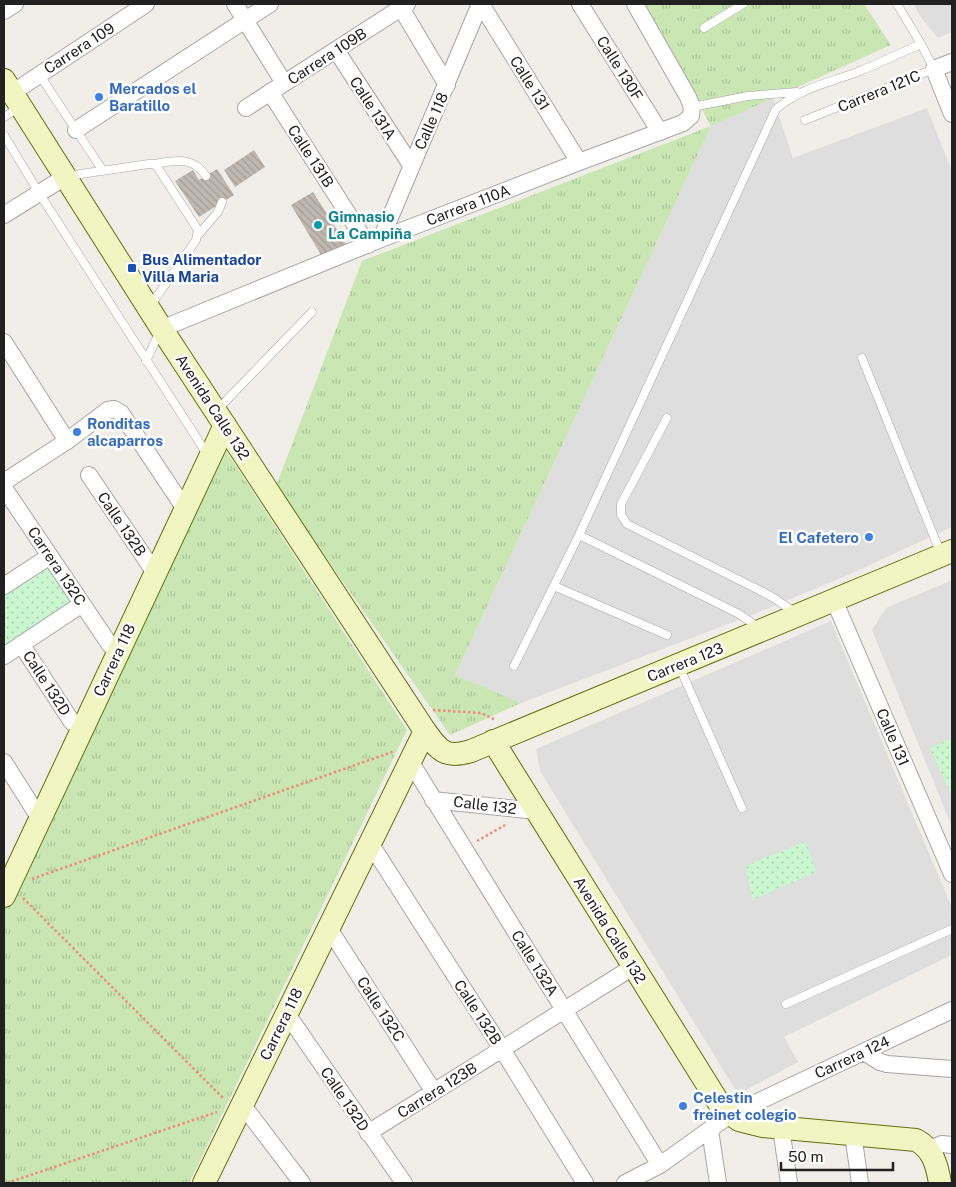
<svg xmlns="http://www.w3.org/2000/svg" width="956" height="1187" viewBox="0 0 956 1187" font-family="'Public Sans',sans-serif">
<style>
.residential{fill:#dfdede}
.grass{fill:url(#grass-tufts)}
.park{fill:url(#park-dots)}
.building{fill:url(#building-back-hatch)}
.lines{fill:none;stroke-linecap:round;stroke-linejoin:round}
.lane-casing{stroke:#a5a5a5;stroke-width:9}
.street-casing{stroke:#a5a5a5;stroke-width:18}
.secondary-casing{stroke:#62720e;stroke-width:24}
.path{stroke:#ef8d7b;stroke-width:2.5;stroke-dasharray:2.5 2.5;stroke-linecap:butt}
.lane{stroke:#fff;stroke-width:8}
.street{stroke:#fff;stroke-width:16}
.secondary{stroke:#f0f5c2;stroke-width:22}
.shop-dot{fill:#3f7fe0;stroke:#fff;stroke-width:2}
.culture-dot{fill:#0f9aa8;stroke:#fff;stroke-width:2}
.transit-dot{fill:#1a4fb4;stroke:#fff;stroke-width:2}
.labels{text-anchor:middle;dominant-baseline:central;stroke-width:5;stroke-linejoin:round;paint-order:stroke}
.street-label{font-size:15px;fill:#212121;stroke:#fff}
.shop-label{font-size:15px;font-weight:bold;fill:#366cbe;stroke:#fff;text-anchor:start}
.culture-label{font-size:15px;font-weight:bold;fill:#0d838f;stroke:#fff;text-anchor:start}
.transit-label{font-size:15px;font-weight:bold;fill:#164399;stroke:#fff;text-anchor:start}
</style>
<defs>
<pattern id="grass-tufts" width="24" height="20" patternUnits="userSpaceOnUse" patternTransform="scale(1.25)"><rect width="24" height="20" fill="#c9e6b3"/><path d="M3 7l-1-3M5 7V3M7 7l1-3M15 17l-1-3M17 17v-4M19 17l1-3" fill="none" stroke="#acc59a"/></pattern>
<pattern id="park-dots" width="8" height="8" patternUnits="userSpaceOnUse" patternTransform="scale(1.25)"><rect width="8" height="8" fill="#caf6d0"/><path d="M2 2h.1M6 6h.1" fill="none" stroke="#add3b2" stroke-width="1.8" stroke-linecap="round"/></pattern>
<pattern id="building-back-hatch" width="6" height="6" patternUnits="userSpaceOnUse" patternTransform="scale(1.25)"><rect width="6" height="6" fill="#beb8b1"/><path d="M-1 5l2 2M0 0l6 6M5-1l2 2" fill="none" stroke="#a39e98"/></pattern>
</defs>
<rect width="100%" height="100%" fill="#f1eee9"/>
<!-- residential -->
<path class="residential" d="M914,4H952V32L938,38L920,16Z
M773,98L793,158L927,108L952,171V527L848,575L757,613L521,703L455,675L711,126Z
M952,580V827L872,630L886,608Z
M831,621L952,908V955L784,1037L798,1062L738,1094L540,771L536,749Z"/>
<!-- grass -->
<path class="grass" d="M643,4H864L891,45L711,126L455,675L521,703L450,735L276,486L362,261L711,126Z
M225,449L407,730L189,1183H4V911L159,583Z"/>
<!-- park -->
<path class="park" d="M49,564L75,603L4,650V593Z
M952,738V796L930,748Z
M806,841L816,872L753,900L745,866Z"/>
<!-- building -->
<path class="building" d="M254,150L265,167L235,187L224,170Z
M217,169L234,195L199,217L175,181L193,170L199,180Z
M313,192L346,244L323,258L291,205Z"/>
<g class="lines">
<defs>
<path id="lane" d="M704,28L743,4
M39,74L103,171
M692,107L748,96L797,92
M4,117L19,107
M805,120L934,69L921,44L897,4
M4,135L39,193L207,454
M153,164C174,161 192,155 206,176
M67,176L149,164H153L158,168L198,230L196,240L151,305
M198,235L218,212L222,202
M862,358L941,554
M146,361L160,331
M217,410L312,312
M667,418L621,504V515L627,524L759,590L774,598L794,612
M579,535L715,602L739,614L758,627
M554,586L667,635
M514,666L579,535L776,109C802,87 829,83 860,71C881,62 901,53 921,44
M679,666L742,808
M786,1004L952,929"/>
<path id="street" d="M235,4L284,83
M481,4L579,162
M580,4L660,132
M401,8L447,85
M4,11L15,4
M336,50L411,165
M952,62L934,69L952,114
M270,92L368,245
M12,93L146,4
M246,108L407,4
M76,130L270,4
M4,215L65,177
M381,239L480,4
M161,329L381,239L579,162L683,123L691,116L692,107L688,97L635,4
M4,342L67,441
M89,475L155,573
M4,482L67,441L108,410L114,409L121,413L185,509
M4,488L110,645
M4,586L50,556
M834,600L952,874
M21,644L72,722
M4,656L82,604
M410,761L660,1165
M4,762L40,819
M433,800L536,811
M370,843L502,1049L585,1183
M328,927L434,1092
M287,1014L404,1183
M864,1052L880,1062L887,1064L952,1069
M242,1104L302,1183
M781,1128L789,1183
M710,1130L718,1183
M368,1133L633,967
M853,1134L860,1183
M929,1149L942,1144L952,1145
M625,1183L660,1165L730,1115L952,1010"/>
<path id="secondary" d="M4,80L165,334L425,731C439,751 446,759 471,751L952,551
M493,741L722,1108L739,1120L763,1126L916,1140C933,1149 937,1165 940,1183
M4,896L225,425
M204,1183L425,731"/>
</defs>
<!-- lane casing -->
<use href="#lane" class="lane-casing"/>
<!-- street casing -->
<use href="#street" class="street-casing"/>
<!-- secondary casing -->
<use href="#secondary" class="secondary-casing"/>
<!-- path -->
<path class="path" d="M433,710L481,713L496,720
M477,841L507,824
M32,879L395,751
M23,898L224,1099
M7,1183L217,1112"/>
<!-- lane -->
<use href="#lane" class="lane"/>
<!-- street -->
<use href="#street" class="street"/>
<!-- secondary -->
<use href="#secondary" class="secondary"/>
</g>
<!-- markers -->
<g class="shop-dot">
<circle cx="99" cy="97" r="5"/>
<circle cx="77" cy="432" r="5"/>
<circle cx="869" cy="537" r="5"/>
<circle cx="683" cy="1106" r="5"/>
</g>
<circle class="culture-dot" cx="318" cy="225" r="5"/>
<rect class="transit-dot" x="127" y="263" width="10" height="10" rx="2.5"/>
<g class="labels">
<!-- street labels -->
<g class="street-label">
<text transform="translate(79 48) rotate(-33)">Carrera 109</text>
<text transform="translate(327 56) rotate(-33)">Carrera 109B</text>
<text transform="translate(620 68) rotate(58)">Calle 130F</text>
<text transform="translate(530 83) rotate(58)">Calle 131</text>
<text transform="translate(879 91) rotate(-22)">Carrera 121C</text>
<text transform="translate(373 108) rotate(57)">Calle 131A</text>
<text transform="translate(431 121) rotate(-66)">Calle 118</text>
<text transform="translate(311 156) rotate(57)">Calle 131B</text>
<text transform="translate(468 205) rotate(-21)">Carrera 110A</text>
<text transform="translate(213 407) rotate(57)">Avenida Calle 132</text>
<text transform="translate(122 524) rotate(56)">Calle 132B</text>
<text transform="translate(57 566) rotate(56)">Carrera 132C</text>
<text transform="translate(114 660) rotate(-65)">Carrera 118</text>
<text transform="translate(685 662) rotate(-22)">Carrera 123</text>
<text transform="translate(47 683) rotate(57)">Calle 132D</text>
<text transform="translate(893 737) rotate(67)">Calle 131</text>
<text transform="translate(485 805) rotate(7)">Calle 132</text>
<text transform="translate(610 930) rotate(58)">Avenida Calle 132</text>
<text transform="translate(535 963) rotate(58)">Calle 132A</text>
<text transform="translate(381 1009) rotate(57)">Calle 132C</text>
<text transform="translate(478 1012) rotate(57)">Calle 132B</text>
<text transform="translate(281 1024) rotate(-64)">Carrera 118</text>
<text transform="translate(852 1057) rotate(-25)">Carrera 124</text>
<text transform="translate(437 1090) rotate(-32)">Carrera 123B</text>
<text transform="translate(345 1099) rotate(56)">Calle 132D</text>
</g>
<!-- shop labels -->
<g class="shop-label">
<text x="109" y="88">Mercados el<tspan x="109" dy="17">Baratillo</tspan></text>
<text x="87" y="423">Ronditas<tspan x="87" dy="17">alcaparros</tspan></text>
<text x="859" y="537" text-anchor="end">El Cafetero</text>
<text x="693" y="1097">Celestin<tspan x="693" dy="17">freinet colegio</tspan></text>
</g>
<!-- culture labels -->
<g class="culture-label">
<text x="328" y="216">Gimnasio<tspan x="328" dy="17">La Campiña</tspan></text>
</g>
<!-- transit labels -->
<g class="transit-label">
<text x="142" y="259">Bus Alimentador<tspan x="142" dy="17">Villa Maria</tspan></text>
</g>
</g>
<!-- border -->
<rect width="956" height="1187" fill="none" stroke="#212121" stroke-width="10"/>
<!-- scale -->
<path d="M781 1162v8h112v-8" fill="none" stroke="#212121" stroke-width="2.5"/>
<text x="788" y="1162" font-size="15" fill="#212121" stroke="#ffffff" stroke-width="4" paint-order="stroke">50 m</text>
</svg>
